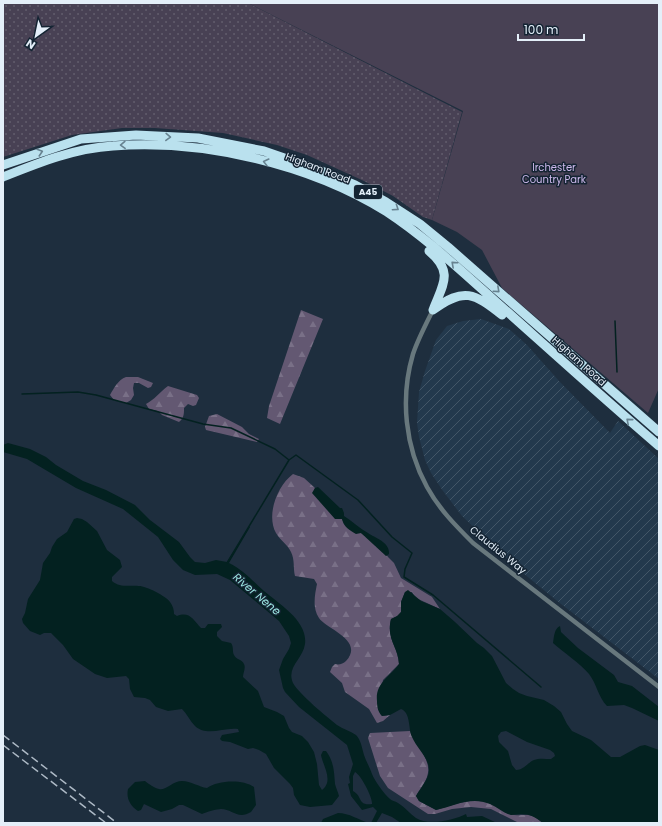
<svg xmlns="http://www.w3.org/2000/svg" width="662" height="826" viewBox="0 0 662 826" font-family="Poppins,sans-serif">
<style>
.industrial{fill:url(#industrial-furrows)}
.grass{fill:url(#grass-dots)}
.forest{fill:url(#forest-firs)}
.park{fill:#484154}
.water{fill:#032120;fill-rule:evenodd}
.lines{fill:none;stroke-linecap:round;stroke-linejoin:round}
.stream{stroke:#032120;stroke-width:1.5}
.street{stroke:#68787d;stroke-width:4.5}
.highway{stroke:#bae1ee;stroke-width:9}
.rail{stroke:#adb9c5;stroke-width:1.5;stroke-dasharray:8 4;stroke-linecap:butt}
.oneway{stroke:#678290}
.labels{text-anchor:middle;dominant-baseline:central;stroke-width:3;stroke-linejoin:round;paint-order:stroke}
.shield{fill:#142433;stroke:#a6b2be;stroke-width:1}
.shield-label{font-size:9px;font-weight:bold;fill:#e4eff9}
.park-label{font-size:10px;fill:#ceb9ec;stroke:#142433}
.street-label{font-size:10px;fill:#e4eff9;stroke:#142433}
.water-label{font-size:11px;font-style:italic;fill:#9ce7e3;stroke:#142433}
</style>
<defs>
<pattern id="industrial-furrows" width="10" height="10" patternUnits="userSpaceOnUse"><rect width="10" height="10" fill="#23394d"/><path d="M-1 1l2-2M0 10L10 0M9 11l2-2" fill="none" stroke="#435667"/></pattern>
<pattern id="grass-dots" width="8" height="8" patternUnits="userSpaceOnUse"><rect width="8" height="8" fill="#484154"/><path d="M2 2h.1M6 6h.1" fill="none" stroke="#625d6d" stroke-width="1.8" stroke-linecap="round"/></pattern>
<pattern id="forest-firs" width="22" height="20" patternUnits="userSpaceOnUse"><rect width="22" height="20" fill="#635872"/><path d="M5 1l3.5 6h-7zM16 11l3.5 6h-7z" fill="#797087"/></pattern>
</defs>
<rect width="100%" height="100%" fill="#1e2e3e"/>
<!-- industrial -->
<path class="industrial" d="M481,319L509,329L527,345L560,382L610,433L618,421L659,459V679L561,604L518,569L462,516L443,491L431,473L425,460L419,437L417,423L419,392L425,371L436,340L447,326L463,321Z"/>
<!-- grass -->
<path class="grass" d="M3,3H248L462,112L432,220L423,217L393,196L364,181L307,155L277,145L223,133L155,128H122L72,135L3,157Z"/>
<!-- forest -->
<path class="forest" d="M301,310L323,319L280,424L267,418L269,406Z
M126,377H138L153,383L151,387L148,388L139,383H134L133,388L134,395L131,400L126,403L114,400L110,395C114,388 118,380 126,377Z
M168,386L197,395L199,398L196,405L193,406L188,404L184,408C184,414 184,418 179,422L162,415L158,411L149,409L146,404C154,400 160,392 168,386Z
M217,414L242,427L249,434L259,439L257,442L206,430L205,427L209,416Z
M293,474L304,478L315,488L313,493L339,519H342L344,524L361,533L371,540L394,563L401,578L432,597L440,609L416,598L412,592H405L401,602V612L398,616L391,619C386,640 398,646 399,664L383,680L378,709L382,716L390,715L383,721L377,723L369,709L345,692L342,683L330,672L332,667L335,664C339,665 343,664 346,661C365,640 326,629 319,618C312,608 315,594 317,584L314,579L295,576C293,568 295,560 291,552C288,545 280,540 276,533C266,515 277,486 293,474Z
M410,731C415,746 433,759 427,777C425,783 419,790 416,796L419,801L436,810C455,805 472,796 491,804C499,807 505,814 514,815C529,816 529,812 543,823H519L491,809L471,807L452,809L435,814H428L388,788L380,776L368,738L370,733Z"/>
<!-- park -->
<path class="park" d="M248,3H659V388L648,413L502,288L482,250L457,232L432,220L463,111Z"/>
<!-- water -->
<path class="water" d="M8,443L30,449L46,457L56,465L83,481L106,490L135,505L150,520L179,542L190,557L195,562L205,563L216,560L227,562L249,527H250L229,563C243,570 253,581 264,591C279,604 308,621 305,644C303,659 286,667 293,683C299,694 327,717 337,725C343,729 350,731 356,735C361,740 362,748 364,755C366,761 370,768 372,774C375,781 384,794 390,799C392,801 395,801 398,803C405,807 410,814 416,818C428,826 454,820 466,814L467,817L482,816L497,823H401L392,817L382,813L376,823H371L377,811L373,807L362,810L351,796L348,784L350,783L349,777L353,764L347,745L299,707L285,692L283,688L279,670L283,659L289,649L291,643L289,636L279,621L230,580L217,574L195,575L183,570L173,560L158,537L123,509L76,488L27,459L3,452V445ZM355,772C361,775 373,798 372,804C357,806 363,796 353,791V776Z
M318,487L340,508H342L344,513V516C352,521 359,528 368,533C375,538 390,542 389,554L386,556L361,533L356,534C349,530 344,527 342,519H335L312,493L315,488Z
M77,518L82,519L87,522L97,531L107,550L120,560L122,567L112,577V581C120,588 129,585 139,586C146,586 166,596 170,602C173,606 174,610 174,614L177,616C189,611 193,619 201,628H205L208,624H221L222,627L217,632V636L222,641L231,643C234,647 232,651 234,655C236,660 242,659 244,664C246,668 243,673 243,677L258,691L264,707L277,712L284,716L289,728L292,732L302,736L308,742L314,752L317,764L319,785L322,790C334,781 323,766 321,755L323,751H326C334,762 334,771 335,784C336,788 338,792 339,796L332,805L310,807L300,805L294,795L293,788L290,784L274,768L266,754L259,750L253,748L248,749L230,742L222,741L220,739L222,735L239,732L238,729C224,727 207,737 195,726C190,721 187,714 182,709L168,711L156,707L150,700L145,698L134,697L130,689L129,679L126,676L107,678L95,674L73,659L63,645L51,633H44L40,635L30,631L23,623L22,619L25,613L28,599L40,580L43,563L50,553L52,547L57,539L67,532L74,519Z
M408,590L421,601L440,609L455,622L477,643L484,648L492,656L506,683L513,689L519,693L527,696L544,700L554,706L561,712L567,724L572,731L591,740L611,757H620L640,746L645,745L659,750V823H543C535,817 530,814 521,814C517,814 515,815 511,815C503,813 497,807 490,804C471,796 454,806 436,810L419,801L416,796C420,789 428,780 429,771C429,757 417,749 412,737C408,728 411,713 401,709L390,715L382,716C378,712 377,707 377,701C375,683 390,677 399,664C398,646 386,640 391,619L397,616L401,612V602L405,592ZM506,731L527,742L550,750L554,753L555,756L551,759C545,759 539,758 534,760C527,763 524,770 516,770L512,765L508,751L499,742L498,736L501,732Z
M560,626L561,632L578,648L614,675L618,682L632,686L659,707V721L632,708L624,705L607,706C598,697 597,684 589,674C580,663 564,653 553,643C554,637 554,629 560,626Z
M145,781C149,784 154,788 159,789C165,791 173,781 182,781C191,781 199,787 207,788C218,780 243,779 254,787L256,805L251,812C238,820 232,809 221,809C217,809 206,812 202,814L183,805H179L172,809L161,812L144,804L141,810L138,811C130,806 126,798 128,789L135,782Z
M338,813C349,813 359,820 369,823H321L323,819Z"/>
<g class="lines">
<!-- stream -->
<path class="stream" d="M615,321L617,372
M22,394L78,392L96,395L203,424L231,428L275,449L289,460
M227,563L289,460L296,455L358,500L392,537L412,553L405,569L404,577L433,595L541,687"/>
<!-- street -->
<path class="street" d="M433,310C426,324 418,339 413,354C400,398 405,447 427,487C439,509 456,526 473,543L659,687"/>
<!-- highway -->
<path class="highway" d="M3,165L81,139L136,135L198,138L264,151L319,170L355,185L386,202L420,224L448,247L659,432
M3,177C38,163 75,148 113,146C203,139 310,164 387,212C425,237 459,269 493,299C548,348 603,398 659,446
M429,251C454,272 443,284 433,310
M433,310C464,287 474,293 502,315"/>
<!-- rail -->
<path class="rail" d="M3,735L117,823
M3,745L106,823"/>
</g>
<!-- one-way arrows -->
<defs><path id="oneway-chevron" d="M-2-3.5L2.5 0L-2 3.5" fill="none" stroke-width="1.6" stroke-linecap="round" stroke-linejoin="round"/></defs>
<g class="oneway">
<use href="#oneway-chevron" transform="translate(168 137) rotate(2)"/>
<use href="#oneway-chevron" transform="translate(123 145) rotate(178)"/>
<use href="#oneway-chevron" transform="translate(40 152) rotate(-18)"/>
<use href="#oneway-chevron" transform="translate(266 162) rotate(-166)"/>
<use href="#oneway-chevron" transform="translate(396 208) rotate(34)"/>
<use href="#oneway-chevron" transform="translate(454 264) rotate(-138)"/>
<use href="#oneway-chevron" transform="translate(497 290) rotate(42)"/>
<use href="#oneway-chevron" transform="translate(629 421) rotate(-140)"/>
</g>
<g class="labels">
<!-- shield labels -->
<rect class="shield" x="354" y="185" width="28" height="14" rx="3"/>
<g class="shield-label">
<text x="368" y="192">A45</text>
</g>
<!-- park labels -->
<g class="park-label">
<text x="554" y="167">Irchester<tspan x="554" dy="12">Country Park</tspan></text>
</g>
<!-- street labels -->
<g class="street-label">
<text transform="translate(318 168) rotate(21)">Higham Road</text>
<text transform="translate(579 361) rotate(42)">Higham Road</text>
<text transform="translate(498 550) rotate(39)">Claudius Way</text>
</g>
<!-- water labels -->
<g class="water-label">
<text transform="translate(257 594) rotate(40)">River Nene</text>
</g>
</g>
<!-- border -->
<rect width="662" height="826" fill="none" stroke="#e4eff9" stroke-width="8"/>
<!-- north arrow -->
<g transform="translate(36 36) rotate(213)" stroke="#142433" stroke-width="3" paint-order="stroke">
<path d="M0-3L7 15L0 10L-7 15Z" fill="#e4eff9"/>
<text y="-6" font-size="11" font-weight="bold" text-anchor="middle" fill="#e4eff9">N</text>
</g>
<!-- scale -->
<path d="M518 34v6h66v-6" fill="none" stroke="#e4eff9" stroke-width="2"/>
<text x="524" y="34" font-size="12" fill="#e4eff9" stroke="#142433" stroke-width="3" paint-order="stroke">100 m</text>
</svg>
